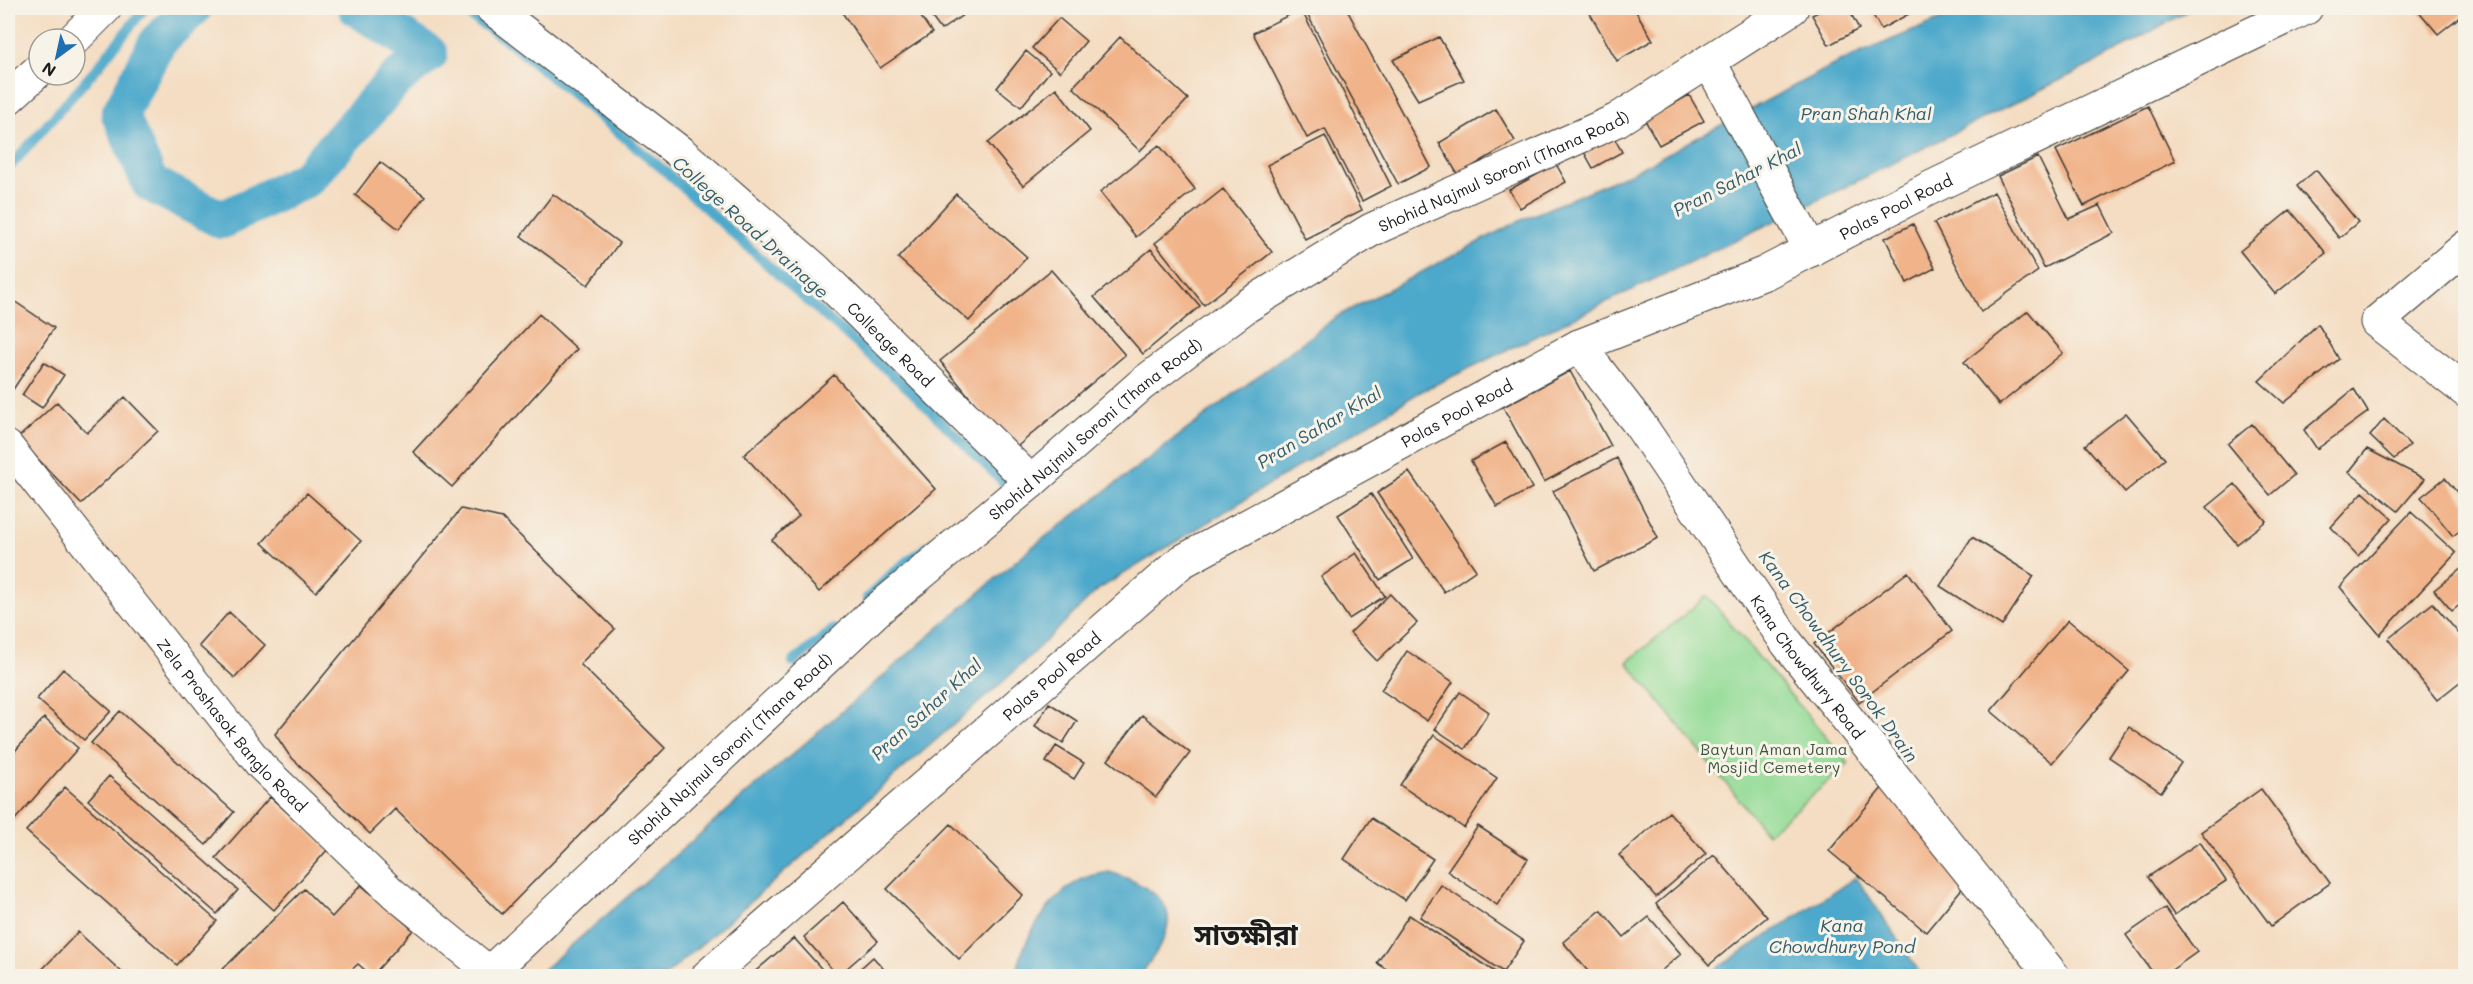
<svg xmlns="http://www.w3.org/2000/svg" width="2473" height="984" viewBox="0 0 2473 984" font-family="Mali,'Noto Sans Bengali',sans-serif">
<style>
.green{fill:#94dc97;stroke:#587c5a;stroke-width:1.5}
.water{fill:#4da9cb;stroke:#346274;stroke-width:1.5}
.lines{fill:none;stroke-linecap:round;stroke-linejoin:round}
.stream{stroke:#4da9cb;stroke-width:10}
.canal{stroke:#4da9cb;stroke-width:38}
.building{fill:#f1b389}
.minor-casing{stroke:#3c3935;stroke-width:32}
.tertiary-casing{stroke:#3c3935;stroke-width:35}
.secondary-casing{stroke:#3c3935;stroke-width:35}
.minor{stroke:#fff;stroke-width:30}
.tertiary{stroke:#fff;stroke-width:33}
.secondary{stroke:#fff;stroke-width:33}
.labels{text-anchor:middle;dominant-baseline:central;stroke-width:6;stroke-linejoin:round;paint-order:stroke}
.street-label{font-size:16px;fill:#1c1c1c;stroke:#f7f3e8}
.park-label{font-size:16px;fill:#405641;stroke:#f7f3e8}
.water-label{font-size:18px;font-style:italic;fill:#325b6b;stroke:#f7f3e8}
.town-label{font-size:28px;font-weight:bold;fill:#1c1c1c;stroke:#f7f3e8}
</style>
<rect width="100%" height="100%" fill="#f7f3e8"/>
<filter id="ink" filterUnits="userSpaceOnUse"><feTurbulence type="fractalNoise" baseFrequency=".0167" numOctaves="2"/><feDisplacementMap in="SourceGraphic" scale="12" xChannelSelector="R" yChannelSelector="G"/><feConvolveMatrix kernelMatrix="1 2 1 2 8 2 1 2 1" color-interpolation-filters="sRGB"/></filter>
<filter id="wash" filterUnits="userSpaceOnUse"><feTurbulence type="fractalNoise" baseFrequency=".008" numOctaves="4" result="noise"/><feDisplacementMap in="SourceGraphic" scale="24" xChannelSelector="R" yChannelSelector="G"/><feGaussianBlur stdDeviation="1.35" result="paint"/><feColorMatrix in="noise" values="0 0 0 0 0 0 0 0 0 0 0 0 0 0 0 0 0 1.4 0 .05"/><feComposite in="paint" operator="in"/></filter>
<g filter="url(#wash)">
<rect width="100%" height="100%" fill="#f4ddc2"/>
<!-- green -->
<path class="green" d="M1707,596L1849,764L1767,834L1627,662Z"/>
<!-- water -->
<path class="water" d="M1967,8H2192L2105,58L1835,192L1420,392L1099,589L1006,679L665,976H536L1032,547L1336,317L1515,223L1633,172L1839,62Z
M1109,872C1130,878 1172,895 1168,923C1166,942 1150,961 1140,976H1017C1020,940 1052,893 1085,878C1092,875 1101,874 1109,872Z
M1856,877L1922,976H1705Z"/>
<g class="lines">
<!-- stream -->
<path class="stream" d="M458,8L509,42L665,171L797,292L910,390L1009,488L1005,491
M8,169L96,69L145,8
M867,598L895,571L936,540
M793,662L834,629"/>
<!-- canal -->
<path class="canal" d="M193,8L158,41L120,114L150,183L222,220L306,179L395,80L429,54L357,8"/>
</g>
<g id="blocks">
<!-- building -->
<path class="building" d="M839,8H915L932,33L880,68Z
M925,8H973L941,30Z
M1304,8H1346L1431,167L1398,184Z
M1587,8H1634L1653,40L1617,61Z
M1826,8H1848L1859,29L1829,45L1812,15Z
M1869,8H1920L1881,29Z
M2416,8H2466V12L2438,34Z
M1301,9L1391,186L1362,201L1325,129L1307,138L1253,33Z
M1059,18L1086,41L1060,72L1032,48Z
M1120,37L1188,99L1140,151L1073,87Z
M1439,37L1464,80L1418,100L1393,60Z
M1026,51L1050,71L1021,107L997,88Z
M1056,88L1090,131L1023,186L988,143Z
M1689,95L1704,121L1659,145L1645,120Z
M2148,106L2175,161L2084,206L2056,150Z
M1496,109L1515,141L1458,175L1439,143Z
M1612,134L1622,152L1593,168L1583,150Z
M1325,136L1362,210L1305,239L1267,165Z
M1159,145L1195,189L1136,237L1100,192Z
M2038,157L2069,219L2100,205L2114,233L2044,268L1998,176Z
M380,162L425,196L399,229L355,195Z
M1556,164L1566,182L1520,208L1509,190Z
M2316,170L2358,222L2339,238L2297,186Z
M1223,189L1272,252L1204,305L1155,243Z
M1994,192L2038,271L1981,312L1934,223Z
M553,194L619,243L588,285L521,236Z
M956,194L1027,257L969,321L898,258Z
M2290,210L2326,253L2275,294L2240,251Z
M1913,224L1935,268L1907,283L1885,238Z
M1151,249L1200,306L1143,354L1094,297Z
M1051,270L1125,355L1013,450L940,361Z
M8,297L54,328L8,397Z
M2028,311L2063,353L1999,405L1964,362Z
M539,314L577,349L452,487L413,452Z
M2318,324L2339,359L2284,403L2259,381Z
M44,362L64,375L42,408L22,395Z
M1570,371L1611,446L1544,482L1503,407Z
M834,375L936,489L819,592L772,540L799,516L744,455Z
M2354,389L2368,412L2317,449L2304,430Z
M125,397L158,431L81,504L18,438L57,402L87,433Z
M2126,413L2165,459L2125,492L2085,445Z
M2384,419L2410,445L2394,459L2370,436Z
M2252,424L2294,475L2270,495L2228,444Z
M1506,442L1532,488L1497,507L1471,461Z
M2367,449L2425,479L2398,511L2349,472Z
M1617,458L1658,538L1594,571L1553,491Z
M1409,472L1476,570L1444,592L1377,493Z
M2445,478L2466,503V526L2453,536L2421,497Z
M2235,484L2266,521L2237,544L2207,507Z
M2363,492L2392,518L2358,556L2331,527Z
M307,493L361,541L316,592L262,543Z
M1371,494L1413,559L1380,580L1338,515Z
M461,509L502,518L615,629L580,664L665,748L502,914L395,809L370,834L289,755L275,734Z
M2411,512L2456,553L2380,635L2340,587Z
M1972,537L2034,576L2002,626L1940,586Z
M1356,553L1385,596L1349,619L1321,577Z
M2466,565V600L2452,611L2434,590Z
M1908,572L1952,631L1859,702L1814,644Z
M1390,594L1417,623L1377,661L1350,633Z
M2433,603L2466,642V677L2437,700L2388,639Z
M229,612L265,645L235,678L199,646Z
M2068,620L2129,671L2052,763L1991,711Z
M1407,651L1453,682L1427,721L1381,690Z
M63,669L111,711L84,740L37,699Z
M1460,692L1489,712L1465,749L1435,729Z
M1049,703L1077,721L1063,743L1035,726Z
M120,711L234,812L206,845L91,743Z
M1142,715L1190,753L1156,797L1108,760Z
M44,718L78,748L13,822L8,817V759Z
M2129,727L2181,763L2161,792L2109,757Z
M1434,735L1497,778L1464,828L1400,785Z
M1056,746L1084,763L1074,779L1046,762Z
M109,776L238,890L217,914L88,800Z
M65,787L217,921L177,965L26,831Z
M1883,787L1979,868L1926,932L1829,851Z
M2261,789L2330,883L2271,926L2201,832Z
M270,797L328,849L274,910L216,858Z
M1669,812L1706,854L1656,897L1619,855Z
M1371,818L1433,859L1405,900L1344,859Z
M951,824L1023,895L959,959L887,889Z
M1478,826L1528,859L1497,905L1447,871Z
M2200,842L2226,881L2174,915L2148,877Z
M1714,855L1767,917L1709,965L1656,904Z
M361,885L413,930L372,976L358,964L345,976H216L304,889L332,917Z
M1441,885L1524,941L1503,972L1420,917Z
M843,902L878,941L838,976L804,937Z
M2165,908L2197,952L2163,976H2155L2126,935Z
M1601,910L1624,937L1649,917L1681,954L1655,976H1592L1563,942Z
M1409,915L1501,976H1397L1377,963Z
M78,932L126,976H36Z
M794,938L828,976H750Z
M873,957L890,976H852Z"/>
</g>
</g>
<g filter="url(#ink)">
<use href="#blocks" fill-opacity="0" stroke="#3c3935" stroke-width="1.5"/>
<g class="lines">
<defs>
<g id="minor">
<path id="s1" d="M8,446L261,766L394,894L490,972"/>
</g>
<g id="tertiary">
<path id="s2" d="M492,8L682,154L815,269L1031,482"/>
<path d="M74,39L105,8"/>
<path d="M8,98L39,70"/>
<path d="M2466,247L2377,322L2466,391"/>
<path id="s3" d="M1579,346L1640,425L1787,643L2053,976"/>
<path id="s4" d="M486,976L877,610L1031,482L1142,384L1245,307L1371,230L1617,120L1792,8"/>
<path id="s5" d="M708,976L1181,562L1579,346L1765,273L1928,189L2306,8"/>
</g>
<path id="secondary" d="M1709,61L1811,250"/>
</defs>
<!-- minor casing -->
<use href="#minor" class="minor-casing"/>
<!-- tertiary casing -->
<use href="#tertiary" class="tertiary-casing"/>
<!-- secondary casing -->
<use href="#secondary" class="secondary-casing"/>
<!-- minor -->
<use href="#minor" class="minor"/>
<!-- tertiary -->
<use href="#tertiary" class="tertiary"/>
<!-- secondary -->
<use href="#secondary" class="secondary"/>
</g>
</g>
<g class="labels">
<!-- street labels -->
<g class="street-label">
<text stroke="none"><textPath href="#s4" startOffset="1305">Shohid Najmul Soroni (Thana Road)</textPath></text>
<text stroke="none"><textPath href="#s5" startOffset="1428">Polas Pool Road</textPath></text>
<text stroke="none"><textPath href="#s2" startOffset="522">Colleage Road</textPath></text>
<text stroke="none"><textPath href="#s5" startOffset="942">Polas Pool Road</textPath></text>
<text stroke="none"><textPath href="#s4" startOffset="819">Shohid Najmul Soroni (Thana Road)</textPath></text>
<text stroke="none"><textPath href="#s3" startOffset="394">Kana Chowdhury Road</textPath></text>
<text stroke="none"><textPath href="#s5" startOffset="456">Polas Pool Road</textPath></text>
<text stroke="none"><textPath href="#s1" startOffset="358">Zela Proshasok Banglo Road</textPath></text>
<text stroke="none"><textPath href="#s4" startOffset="333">Shohid Najmul Soroni (Thana Road)</textPath></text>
</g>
<!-- park labels -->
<g class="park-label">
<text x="1774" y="748">Baytun Aman Jama<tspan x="1774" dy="18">Mosjid Cemetery</tspan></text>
</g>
<!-- water labels -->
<g class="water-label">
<text x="1866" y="113">Pran Shah Khal</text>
<text transform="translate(1737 179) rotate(-27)">Pran Sahar Khal</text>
<text transform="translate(751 227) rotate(42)">College Road Drainage</text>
<text transform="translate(1319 427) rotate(-31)">Pran Sahar Khal</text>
<text transform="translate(1839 656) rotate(54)">Kana Chowdhury Sorok Drain</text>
<text transform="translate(926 709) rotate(-42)">Pran Sahar Khal</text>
<text x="1842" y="925">Kana<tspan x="1842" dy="21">Chowdhury Pond</tspan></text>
</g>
<!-- town labels -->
<g class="town-label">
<text x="1246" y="934">সাতক্ষীরা</text>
</g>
</g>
<!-- margin -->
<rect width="2473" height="984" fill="none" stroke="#f7f3e8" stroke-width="30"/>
<!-- north arrow -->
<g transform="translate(57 57) rotate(213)"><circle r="28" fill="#f7f3e8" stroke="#9f9d96" stroke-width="1.5"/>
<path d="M0-4.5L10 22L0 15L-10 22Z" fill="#1f6fb2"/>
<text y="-9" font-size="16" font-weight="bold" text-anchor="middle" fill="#1c1c1c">N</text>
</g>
</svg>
